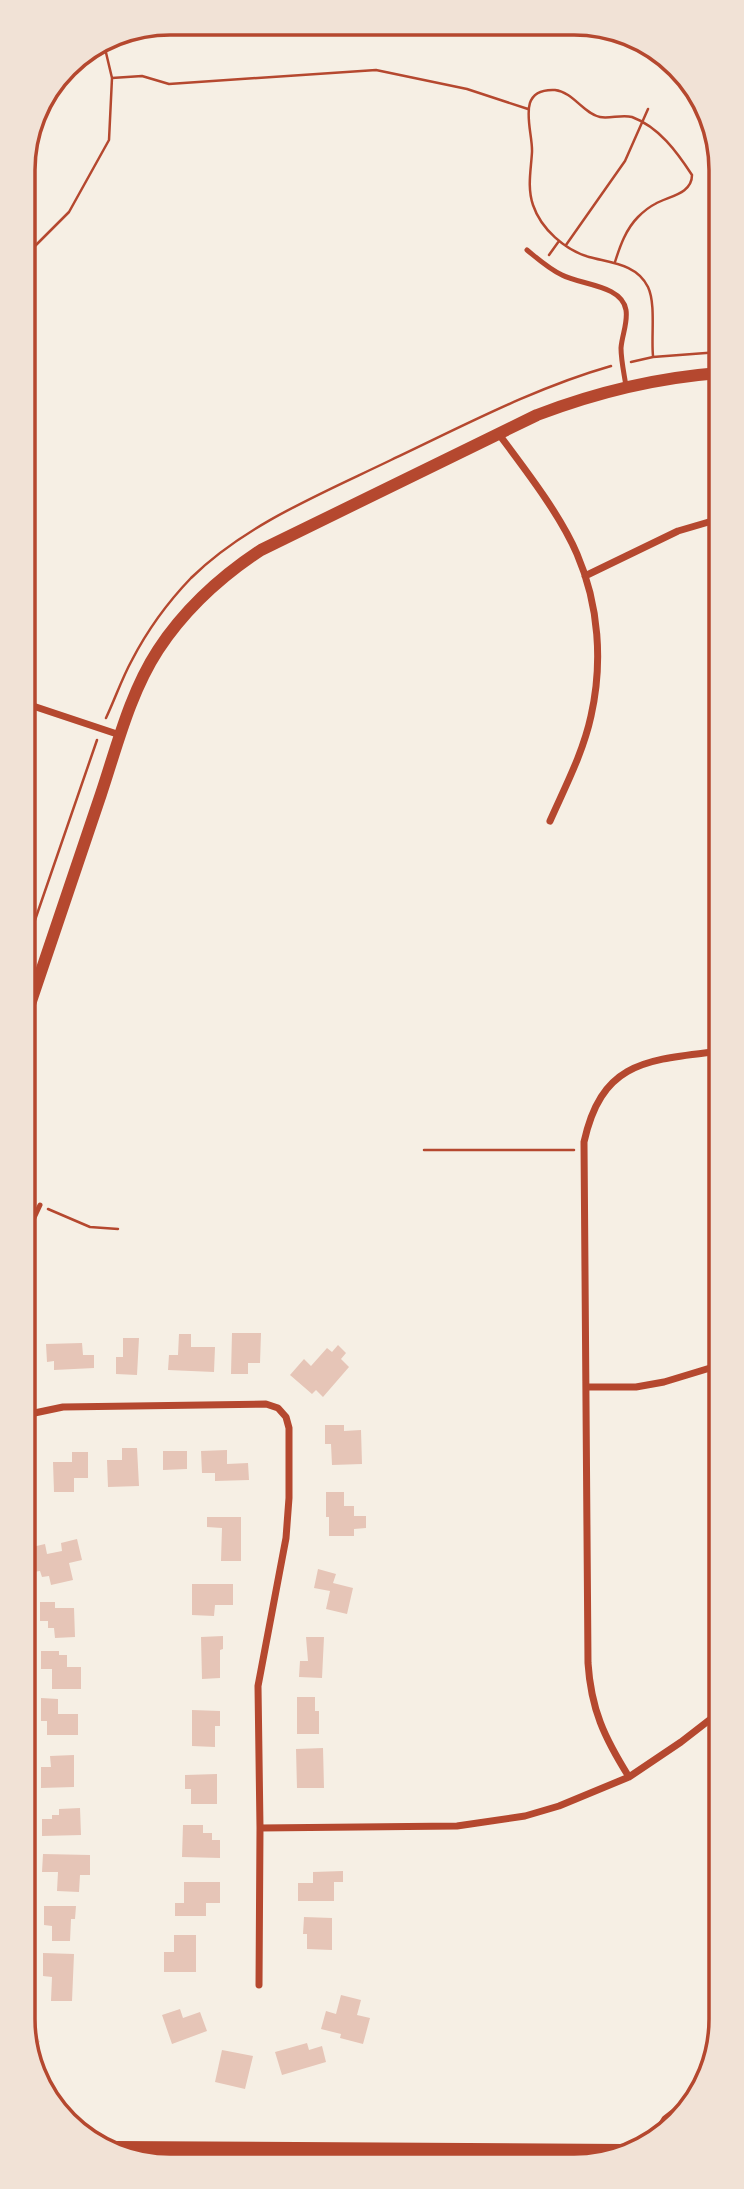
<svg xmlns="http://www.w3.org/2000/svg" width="744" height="2189" viewBox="0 0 744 2189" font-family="Rubik,sans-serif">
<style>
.building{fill:#e6c5b7}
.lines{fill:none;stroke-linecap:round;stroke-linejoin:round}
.path{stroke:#b5482f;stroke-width:2.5}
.service{stroke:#b5482f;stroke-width:5}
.minor{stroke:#b5482f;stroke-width:7}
.tertiary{stroke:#b5482f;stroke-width:12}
.primary{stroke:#b5482f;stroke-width:16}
.rim{fill:none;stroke:#b5482f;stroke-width:3.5}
</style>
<rect width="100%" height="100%" fill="#f6efe4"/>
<!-- building -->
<path class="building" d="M232,1333H261L260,1363H248V1374H231Z
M179,1334H191V1347H215L214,1372L168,1370L169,1355H178Z
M123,1338H139L137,1375L116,1374V1357H123Z
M82,1343L83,1355H94V1368L54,1370V1361L47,1362L46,1344Z
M338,1345L346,1353L341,1359L349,1367L323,1397L316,1390L312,1394L290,1375L304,1359L311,1366L327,1348L332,1352Z
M325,1425H344V1431L361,1430L362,1464L332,1465L331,1444H325Z
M122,1448H137L139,1486L108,1487L107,1460H122Z
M227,1450V1464L248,1463L249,1480L215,1481V1473H202L201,1451Z
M163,1451H187V1469L163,1470Z
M72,1452H88V1478H74V1492H54L53,1462H72Z
M326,1492H344V1506H354V1516H366V1528L354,1529V1536H329V1517H326Z
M207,1517H241V1561H221L222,1528L207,1527Z
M77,1539L82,1560L69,1563L73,1580L51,1585L49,1576L42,1577L40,1571L33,1572L28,1548L45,1544L47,1554L62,1551L61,1543Z
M318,1569L336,1574L333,1583L353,1588L347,1614L326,1609L330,1591L314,1588Z
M192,1584H233V1605H215L214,1616L192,1615Z
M40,1602H55V1608H74L75,1637L55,1638L54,1628H48V1621H40Z
M223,1636V1649L220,1650V1678L202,1679L201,1637Z
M306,1637H324L322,1678L299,1677L300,1661H308Z
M41,1651H59V1655H67V1667H81V1689H52V1669H41Z
M297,1697H315V1711H319V1734H297Z
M41,1698L58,1699V1714H78V1735H47V1721H41Z
M192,1710L220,1711V1726H215V1747L192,1746Z
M323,1748L324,1788H297L296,1749Z
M74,1755V1787L41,1788V1767H51L50,1756Z
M217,1774V1804H191V1789H185V1775Z
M80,1808L81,1835L42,1836V1819H52V1815H59V1809Z
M183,1825H203V1833H212V1840H220V1858L182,1857Z
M43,1854L90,1855V1875H80L79,1892L57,1891L58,1872H42Z
M343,1871V1882H334V1901H298V1883H313V1872Z
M184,1882H220V1903H206V1916H175V1903H184Z
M44,1906H76L75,1919H71L70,1941H52V1926L44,1925Z
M304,1917L332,1918V1950L307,1949V1934H303Z
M174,1935H196V1972H164V1952H174Z
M43,1953L74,1954L72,2001H51L52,1977L43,1976Z
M341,1995L361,2000L357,2015L370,2018L363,2044L340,2038L341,2034L321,2029L326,2011L336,2014Z
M180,2009L183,2018L200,2012L207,2031L172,2044L162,2015Z
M26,2017L40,2042L26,2049Z
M307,2043L309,2050L322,2046L326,2062L282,2075L275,2052Z
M222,2050L253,2056L245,2089L215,2082Z"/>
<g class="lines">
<!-- path -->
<path class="path" d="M103,40L112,78L142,76L169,84L376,70L467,89L528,109
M566,245L625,161L648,109
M23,255H26L69,212L109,140L112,78
M549,255L559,241
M615,262C620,246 626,229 638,217C643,212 649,207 655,204C669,196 692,194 692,175C677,152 659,127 632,117C622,114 610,119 600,117C584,114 573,92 555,90C514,88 533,130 532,152C531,170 527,187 533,205C541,229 565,250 589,257C611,263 637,264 648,287C656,304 651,336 653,356
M631,362L653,357L719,352
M106,718C115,699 122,678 132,660C147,631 168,602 191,578C246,524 323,493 391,460C463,426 534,388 611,366
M24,952L97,740
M424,1150H574
M48,1209L90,1227L118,1229"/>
<!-- service -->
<path class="service" d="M527,250C538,259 549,269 562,275C581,285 622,285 626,310C628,323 622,335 621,348C621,360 624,373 626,386
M25,1237L40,1205"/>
<!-- minor -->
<path class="minor" d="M498,433C524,468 560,514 577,554C599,605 603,663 591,716C583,753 565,787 550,821
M585,576L678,531L719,519
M24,703L120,735
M24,987L35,989
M586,1387H636L664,1382L720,1365
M25,1415L63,1407L266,1404L278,1408L286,1417L289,1428V1498L286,1538L258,1686L260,1828L259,1985
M629,1777C604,1737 591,1709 588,1663L584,1142C602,1060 648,1060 720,1051
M260,1828L457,1826L525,1816L559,1806L629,1777L681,1742L721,1711
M657,2132L665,2119L692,2098"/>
<!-- tertiary -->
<path class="tertiary" d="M24,1022C50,946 75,870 101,794C117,746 130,693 158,650C185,609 220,577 261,550L537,415C597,392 654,378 719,373"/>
<!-- primary -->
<path class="primary" d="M113,2149L623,2152"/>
</g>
<!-- crop -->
<path d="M0 0H744V2189H0ZM170 35H574A135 135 0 0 1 709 170V2019A135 135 0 0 1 574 2154H170A135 135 0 0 1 35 2019V170A135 135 0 0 1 170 35Z" fill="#f1e2d6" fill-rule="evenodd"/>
<path class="rim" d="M170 35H574A135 135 0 0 1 709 170V2019A135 135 0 0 1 574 2154H170A135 135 0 0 1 35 2019V170A135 135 0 0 1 170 35Z"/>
</svg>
